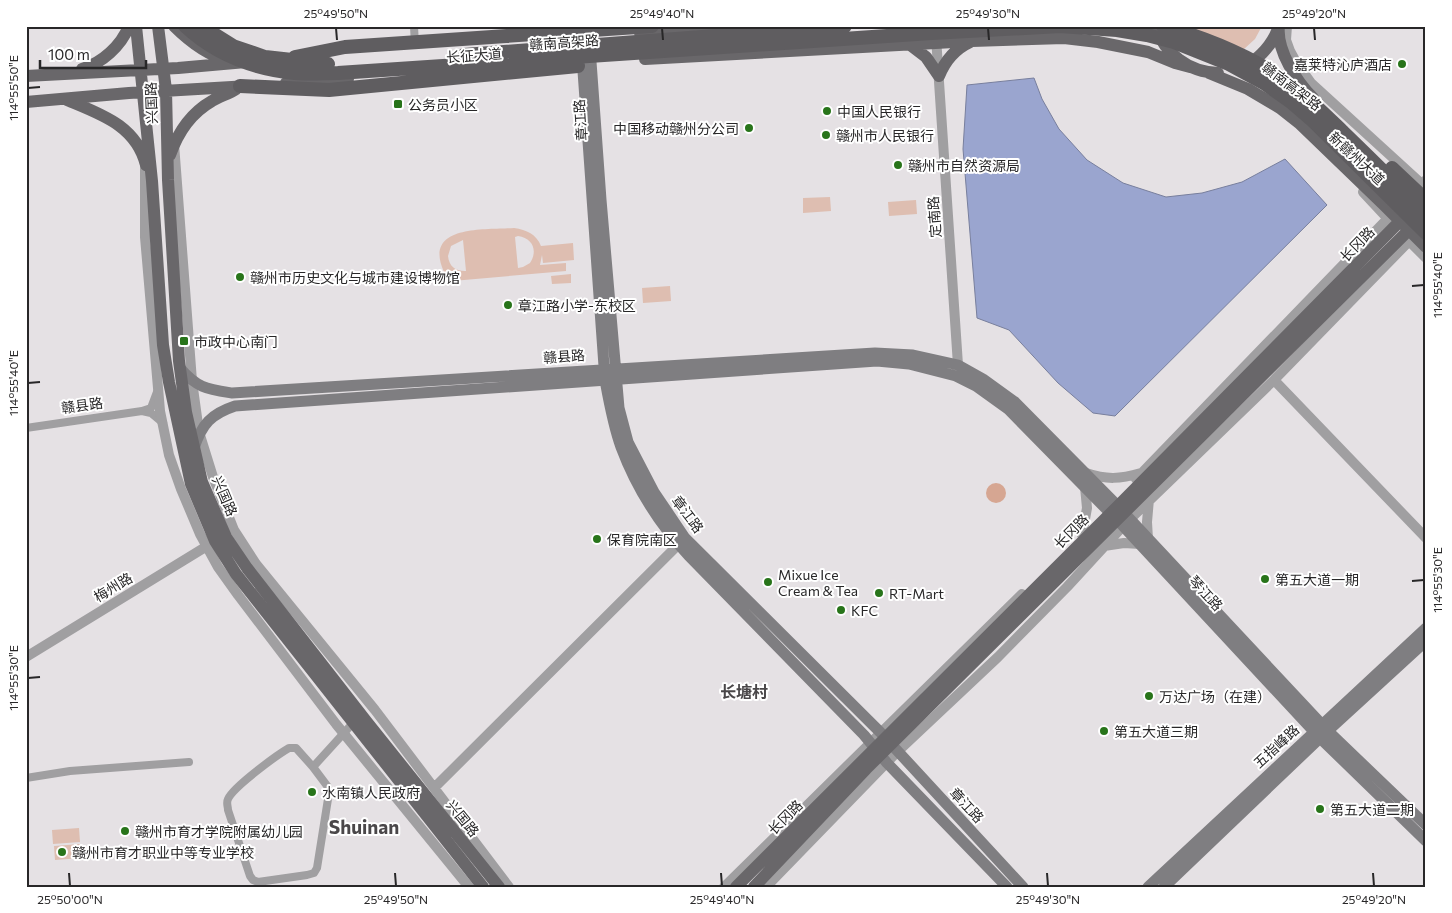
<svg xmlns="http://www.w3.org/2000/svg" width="1452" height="913" viewBox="0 0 1452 913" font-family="Commissioner,'Noto Sans SC',sans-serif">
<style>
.green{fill:#debeb1;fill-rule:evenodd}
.forest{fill:#d6a692}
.water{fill:#9aa5cf;stroke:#787f9d}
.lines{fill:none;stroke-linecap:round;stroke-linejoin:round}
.minor{stroke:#a09fa1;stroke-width:8}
.tertiary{stroke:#a09fa1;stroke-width:10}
.secondary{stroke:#7f7e81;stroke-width:11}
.primary{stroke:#69676a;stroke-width:12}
.trunk-bridge{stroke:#5f5d60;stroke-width:14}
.ticks{fill:none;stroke:#282728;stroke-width:2}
.poi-dot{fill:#28741a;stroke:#fff;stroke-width:2}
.labels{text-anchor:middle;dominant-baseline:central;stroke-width:4;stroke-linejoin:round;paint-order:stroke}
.street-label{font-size:14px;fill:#282728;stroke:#fff}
.poi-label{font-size:14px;fill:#282728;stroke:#fff;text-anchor:start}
.quarter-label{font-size:16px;font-weight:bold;fill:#4a4749;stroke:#fff}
.district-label{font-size:19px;font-weight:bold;fill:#4a4749;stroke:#fff}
.neatline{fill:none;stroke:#282728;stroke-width:2}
.ticks-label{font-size:12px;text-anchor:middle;fill:#282728}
</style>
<rect width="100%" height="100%" fill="#e5e1e4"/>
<!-- green -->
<path class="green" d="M1168,26H1262L1255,39L1243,50Z
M830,197L831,211L803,213V198Z
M916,200L917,214L889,216L888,202Z
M514,228C527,230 536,234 541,246L573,243L574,260L543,263L542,255L540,265L566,263V271L441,282L440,272H444C422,224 486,230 514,228ZM518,236C533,238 538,251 530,263L523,267L518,268L515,237ZM463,240L466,271H465C455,271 449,266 448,256L451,246Z
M571,274V283L552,284L551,276Z
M670,286L671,301L643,303L642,288Z
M79,828L80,842L53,844L52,830Z
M80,844L81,858L55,860L54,846Z"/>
<!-- forest -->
<path class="forest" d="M986 493a10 10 0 1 1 20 0a10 10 0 1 1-20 0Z"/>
<!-- water -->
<path class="water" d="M1034,78L1042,99L1059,129L1087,160L1123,183L1166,197L1202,193L1242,182L1285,159L1327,205L1115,416L1093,413L1058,383L1009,330L977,318L963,149L967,85Z"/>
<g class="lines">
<!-- minor -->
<path class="minor" d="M414,26L415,45
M142,411L151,413L163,423
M26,428L142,411L151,408L157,392
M313,767L328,787V799L317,868L314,873L307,875L258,882L253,880L250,876L228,810C228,806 226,803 228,799C233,787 277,755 289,748H296L313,767L353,723
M26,778L70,771L189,762"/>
<!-- tertiary -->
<path class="tertiary" d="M1287,26L1286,40L1290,51L1296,62L1311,83L1425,187
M936,37L958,365L956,372
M174,144L192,381L199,432L213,477L234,530L256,564L375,710L509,887
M145,161V237L160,411L169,455L181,489L200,534L218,567L238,595L336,724L469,887
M1363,192L1391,222
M1411,195L1426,180
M1406,238L1426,258
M1274,380L1426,538
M1086,473C1107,480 1120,479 1141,473
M1136,479L1397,209
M1082,535L1087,508L1085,487
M1148,539L1147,522L1149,499
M1104,546L1124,543L1140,544
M26,657L212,543
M434,788L683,540
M724,887L1022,594
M766,887L897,752L998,657L1067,587L1123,526L1274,380L1419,231"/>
<!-- secondary -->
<path class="secondary" d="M590,48L601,200L619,408L628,442L642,469L654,492L685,538L880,732L1023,887
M582,57L605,380C609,402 613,425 621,447C636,487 660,525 689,556L864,735L887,763L1007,887
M180,368C197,388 207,389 232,393L875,353L913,355L958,365L983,379L1015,402L1114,502L1328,731L1426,825
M194,448C202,424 211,414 235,406L877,361L909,364L956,376L976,386L1008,409L1123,526L1320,738L1426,841
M1148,887L1426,628
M1164,887L1320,738L1426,641"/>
<!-- primary -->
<path class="primary" d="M136,26L152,181L163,345L169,382L191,484L215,541L236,574L483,887
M158,26L166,90L168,180L179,361L186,412L202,482L226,537L247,568L366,721L499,887
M174,26C190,42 207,55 229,61
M1155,26C1165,54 1188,72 1218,73
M1279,26C1276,50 1297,82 1313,98
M640,33L717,26
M909,44L926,57L939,76
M645,59L972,41L1064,38L1098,42L1148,52L1175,63L1190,67
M1246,66C1262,56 1273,44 1279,26
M82,69C102,63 121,46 129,26
M1209,73L1248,89L1280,108L1299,123L1384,205L1426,247
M26,76L178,68L246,62
M939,76C945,61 955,49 970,42
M286,83L348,79
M67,100C100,114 136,125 146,165
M26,102L129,93L249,86
M170,155C178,132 191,113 212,101C220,96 229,94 236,89
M736,887L1118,506L1414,207
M754,887L866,769L1423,216"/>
<!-- trunk-bridge -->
<path class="trunk-bridge" d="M185,26C215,54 254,69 295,73C309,74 324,73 338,73L931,33L1060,26L1117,30L1147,35L1174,42L1229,64L1264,83L1291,102L1313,121L1426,233
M201,26L233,46L265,57L328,64
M1163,26C1199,36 1237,51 1269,70C1296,86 1319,109 1342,131C1371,159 1399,186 1426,215
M464,55L845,26
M295,57L345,47L652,26
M240,86L329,90L578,66
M1392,168L1426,200"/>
</g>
<!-- ticks -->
<path class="ticks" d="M336,28L337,40M662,28L663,40M988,28L989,40M1314,28L1315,40M28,88L40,87M1412,286L1424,285M28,383L40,382M1412,581L1424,580M28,678L40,677M69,873L70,886M395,873L396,886M721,873L722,886M1047,873L1048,886M1373,873L1374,886"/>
<!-- markers -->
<g class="poi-dot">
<circle cx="1402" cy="64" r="5"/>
<rect x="393" y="99" width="10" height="10" rx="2.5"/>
<circle cx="827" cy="111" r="5"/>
<circle cx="749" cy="128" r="5"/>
<circle cx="826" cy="135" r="5"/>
<circle cx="898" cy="165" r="5"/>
<circle cx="240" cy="277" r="5"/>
<circle cx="508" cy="305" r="5"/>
<rect x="179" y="336" width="10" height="10" rx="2.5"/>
<circle cx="597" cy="539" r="5"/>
<circle cx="1265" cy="579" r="5"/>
<circle cx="768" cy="582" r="5"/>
<circle cx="879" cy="593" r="5"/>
<circle cx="841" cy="610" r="5"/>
<circle cx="1149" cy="696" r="5"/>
<circle cx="1104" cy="731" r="5"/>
<circle cx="312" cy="792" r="5"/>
<circle cx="1320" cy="809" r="5"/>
<circle cx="125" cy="831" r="5"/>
<circle cx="62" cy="852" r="5"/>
</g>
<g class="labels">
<!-- street labels -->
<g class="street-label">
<text transform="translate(564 42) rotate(-4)">赣南高架路</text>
<text transform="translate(474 55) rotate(-4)">长征大道</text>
<text transform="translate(1292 86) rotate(37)">赣南高架路</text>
<text transform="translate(151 103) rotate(-92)">兴国路</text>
<text transform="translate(580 120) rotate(-94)">章江路</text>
<text transform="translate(1357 158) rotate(43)">新赣州大道</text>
<text transform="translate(934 217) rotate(-94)">定南路</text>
<text transform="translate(1357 244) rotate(-46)">长冈路</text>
<text transform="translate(564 356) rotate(-4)">赣县路</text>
<text transform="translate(82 405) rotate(-8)">赣县路</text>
<text transform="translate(225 496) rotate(67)">兴国路</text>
<text transform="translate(688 514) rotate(53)">章江路</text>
<text transform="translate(1071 531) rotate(-45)">长冈路</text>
<text transform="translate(113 587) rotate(-31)">梅州路</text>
<text transform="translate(1206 593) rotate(47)">琴江路</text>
<text transform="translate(1276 746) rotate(-43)">五指峰路</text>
<text transform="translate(967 805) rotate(47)">章江路</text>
<text transform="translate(785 817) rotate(-45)">长冈路</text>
<text transform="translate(463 818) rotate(51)">兴国路</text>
</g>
<!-- poi labels -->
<g class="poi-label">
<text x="1392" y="64" text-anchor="end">嘉莱特沁庐酒店</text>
<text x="408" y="104">公务员小区</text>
<text x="837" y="111">中国人民银行</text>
<text x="739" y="128" text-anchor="end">中国移动赣州分公司</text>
<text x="836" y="135">赣州市人民银行</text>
<text x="908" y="165">赣州市自然资源局</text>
<text x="250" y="277">赣州市历史文化与城市建设博物馆</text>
<text x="518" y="305">章江路小学-东校区</text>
<text x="194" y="341">市政中心南门</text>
<text x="607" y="539">保育院南区</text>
<text x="778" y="574">Mixue Ice<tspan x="778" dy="16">Cream &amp; Tea</tspan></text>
<text x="1275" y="579">第五大道一期</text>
<text x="889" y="593">RT-Mart</text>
<text x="851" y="610">KFC</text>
<text x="1159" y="696">万达广场（在建）</text>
<text x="1114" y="731">第五大道三期</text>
<text x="322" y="792">水南镇人民政府</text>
<text x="1330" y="809">第五大道二期</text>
<text x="135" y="831">赣州市育才学院附属幼儿园</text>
<text x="72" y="852">赣州市育才职业中等专业学校</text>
</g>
<!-- quarter labels -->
<g class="quarter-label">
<text x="744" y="691">长塘村</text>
</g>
<!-- district labels -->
<g class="district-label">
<text x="364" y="826">Shuinan</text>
</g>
</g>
<!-- border -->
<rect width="1452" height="913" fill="none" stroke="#ffffff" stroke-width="55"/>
<!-- scale -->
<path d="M40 60v8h106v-8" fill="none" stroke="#282728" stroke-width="2.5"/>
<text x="48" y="60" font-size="15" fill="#282728" stroke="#ffffff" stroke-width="4" paint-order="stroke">100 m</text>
<rect x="28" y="28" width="1396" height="858" class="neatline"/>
<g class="ticks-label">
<text x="336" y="18">25°49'50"N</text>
<text x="662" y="18">25°49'40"N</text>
<text x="988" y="18">25°49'30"N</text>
<text x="1314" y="18">25°49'20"N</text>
<text transform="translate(14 88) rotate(-90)" y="4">114°55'50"E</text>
<text transform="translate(1438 285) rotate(-90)" y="4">114°55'40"E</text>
<text transform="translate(14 383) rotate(-90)" y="4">114°55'40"E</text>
<text transform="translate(1438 580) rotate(-90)" y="4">114°55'30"E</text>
<text transform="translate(14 678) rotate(-90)" y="4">114°55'30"E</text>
<text x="70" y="904">25°50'00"N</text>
<text x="396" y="904">25°49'50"N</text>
<text x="722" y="904">25°49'40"N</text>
<text x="1048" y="904">25°49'30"N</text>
<text x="1374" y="904">25°49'20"N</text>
</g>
</svg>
